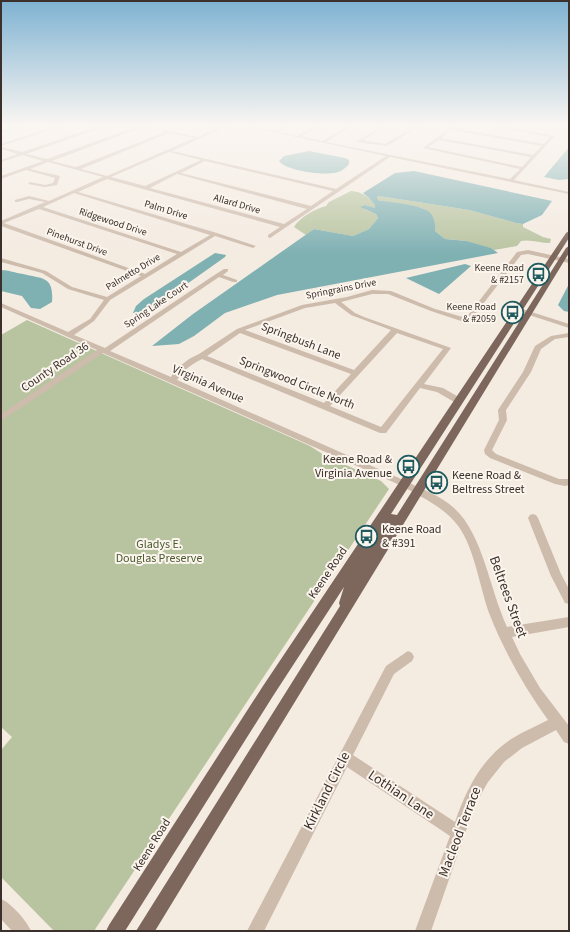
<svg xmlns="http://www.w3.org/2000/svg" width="570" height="932" viewBox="0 0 570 932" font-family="'Source Sans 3',sans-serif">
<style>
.green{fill:#b8c4a0}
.water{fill:#7fb0b2}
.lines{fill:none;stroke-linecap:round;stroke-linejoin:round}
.minor{fill:#cdbbac;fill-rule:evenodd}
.major{fill:#7d675c;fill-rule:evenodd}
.labels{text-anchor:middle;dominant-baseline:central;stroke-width:4;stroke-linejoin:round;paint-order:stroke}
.far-street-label{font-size:10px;fill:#3b302b;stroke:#fbf5ee}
.far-poi-label{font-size:10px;fill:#3b302b;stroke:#fbf5ee;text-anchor:end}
.street-label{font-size:12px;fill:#3b302b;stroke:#fbf5ee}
.poi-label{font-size:12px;fill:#3b302b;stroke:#fbf5ee;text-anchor:start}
.park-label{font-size:12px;fill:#4a5a2e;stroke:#fbf5ee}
.near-street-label{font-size:14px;fill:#3b302b;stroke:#fbf5ee}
</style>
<rect width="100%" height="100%" fill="#f4ebe1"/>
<!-- green -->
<path class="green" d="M351,191C362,192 368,196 375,205V208L365,205L364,209L376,214L378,218L369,229L353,236L314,229L306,235L294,227C300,217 315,209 326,206L329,202Z
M379,196L469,210L516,223L523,224V227L543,237L551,239L550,243C540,243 530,239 521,241L517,246L494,250L490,248L467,241L445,239L435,231C436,221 432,212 422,208L378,200L377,197Z
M27,320L310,446L324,455L381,481L389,489L94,931H54L1,877V750L12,737L1,727V335Z"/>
<!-- water -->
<path class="water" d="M569,147V179L559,180L544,177Z
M309,151L345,158L349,160V164C345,169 339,173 333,173C321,175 286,171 279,161L284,156Z
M414,171L552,201L542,215L523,224L516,223L469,210L379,196L377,197L378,200C388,202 421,205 428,211C434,215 436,224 435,231L445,239L467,241L491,248L498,253L277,295L225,313L194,336L179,344L152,346L193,314L314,229L353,236L369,229L378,218L376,214L360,207L365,205L375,208V205L369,198L363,193L395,173Z
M215,253L226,255L225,257L153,308L144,313H133L136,306L144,299Z
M465,264L471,266L439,294L406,278Z
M1,270C9,270 15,273 23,274C43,279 54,276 52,302L40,309L31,308L22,296L1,291Z
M569,284V312L564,311L558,305Z"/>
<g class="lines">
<!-- minor -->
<path class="minor" d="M20,125H26L1,133V131Z
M61,125H66L1,146V144Z
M95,125L124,127L159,125L140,128L52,161L76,167L165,132H163V130L198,137L217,128L204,125L221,127L230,125L172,151L336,189L386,156L238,125C248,125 267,132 274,130C280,129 283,125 290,125L278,132L297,136L318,125H323L301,136L322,141L350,125H355L326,142L510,179L520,169L423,148L454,125H458L454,128L544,144L550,137L486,125H494L555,136L514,180L569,192V194L390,157L270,238L268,237V235L280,227L107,179L78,192L217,233L256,246L253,248L215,236L110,300L94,321L74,335L105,348L216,274L224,269H228V271L223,275L237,280V282H233L219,277L110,351L171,377L175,370L189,359L199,354L237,329L302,305L347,297L372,290L391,291L435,309L466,318L517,252L528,250L569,259V263L528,254L521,255L469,322L467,323L431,311L388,294H372L341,302L355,313L364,317L451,348L424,384L443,388L462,399L463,401L462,403H456L437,392L420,388L386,433H380L202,359C192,364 183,370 177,380L408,482C423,490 441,496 454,508C483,534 490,591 507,627L569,617V627L512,637L520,654L540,688L569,726V744L564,742L556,730L522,748L504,762L488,782L475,805L431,931H415L450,836L347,767L264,931H247L386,666L408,651L412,653L414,657L412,661L394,674L353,755L455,822C466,790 482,757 513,738C524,731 537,726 548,720C524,687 504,651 489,613C480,587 474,548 459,527C444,507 423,498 402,486L103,353L1,421V414L97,350L1,307V303L68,332L90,319L104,300L68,289L42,273L1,262V258L46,271L72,287L107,297L141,276L1,226V221L45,202L29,199L17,202H15V200L29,196L49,201L103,177L48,162L30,169L60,176L57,185L45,187L28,184L30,182L45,185L53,183L55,178L26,170L1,179V176L43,161L22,155L1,162V160L18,154L1,149V147L22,152L96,127L93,126ZM101,128H132L47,159L26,154ZM451,130L542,146L533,155L441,138ZM169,133L194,138L107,176L81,169ZM439,140L531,157L522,167L428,147ZM169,152L201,160L145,186L111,177ZM205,161L333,191L311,206L181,173ZM177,174L307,209L284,224L150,188ZM74,193L210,235L181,252L43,207ZM39,209L177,254L145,274L4,223ZM335,303L351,315L391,330L354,370L245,330L305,308ZM240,333L351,374L324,403L207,356ZM397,333L443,349L381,427L330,406Z
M384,125H388L363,140L385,144L417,125H421L387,146L356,142Z
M519,308L569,324V328L517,311V309Z
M569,333V337L555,339L541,349L531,372L506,410L507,420L492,450L496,454L559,479H569V485L565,486L555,484L490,458L485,454L484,450L499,420L498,410L523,372L535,346L551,336Z
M533,514L536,515L538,518L561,574L569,589V604L565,603L551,576L528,518L530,515Z
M1,899C11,903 27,921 31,931H12L1,919Z"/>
<!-- major -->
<path class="major" d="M569,231V238L391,514L397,515L566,248L569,246V253L155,931H136L340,606L339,603L344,587L273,696L125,931H106L109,925L263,686L566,233Z"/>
</g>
<!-- sky -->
<linearGradient id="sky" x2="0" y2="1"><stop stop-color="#7eb2d2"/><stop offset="0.49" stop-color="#faf6f2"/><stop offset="1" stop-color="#faf6f2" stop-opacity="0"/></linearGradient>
<rect width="570" height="255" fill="url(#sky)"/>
<!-- icons -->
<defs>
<symbol id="bus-ring" viewBox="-11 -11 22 22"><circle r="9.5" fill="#fbf5ee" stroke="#1f5a5e" stroke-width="1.5"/><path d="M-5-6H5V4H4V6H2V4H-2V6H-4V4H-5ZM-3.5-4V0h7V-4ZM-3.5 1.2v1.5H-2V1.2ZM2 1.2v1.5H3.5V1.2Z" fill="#1f5a5e"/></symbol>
</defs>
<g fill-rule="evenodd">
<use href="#bus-ring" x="526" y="262" width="25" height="25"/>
<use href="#bus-ring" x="500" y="300" width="25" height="25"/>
<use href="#bus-ring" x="396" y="454" width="25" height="25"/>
<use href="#bus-ring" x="424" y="470" width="25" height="25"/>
<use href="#bus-ring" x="354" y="524" width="25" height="25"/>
</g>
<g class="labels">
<!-- far-street labels -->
<g class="far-street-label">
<text transform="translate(237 204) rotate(16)">Allard Drive</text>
<text transform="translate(166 210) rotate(17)">Palm Drive</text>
<text transform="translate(113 222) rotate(18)">Ridgewood Drive</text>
<text transform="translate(77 242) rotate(20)">Pinehurst Drive</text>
<text transform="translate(133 272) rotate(-31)">Palmetto Drive</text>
<text transform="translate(341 289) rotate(-11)">Springrains Drive</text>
<text transform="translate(156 305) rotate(-34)">Spring Lake Court</text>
</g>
<!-- far-poi labels -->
<g class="far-poi-label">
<text x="524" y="268">Keene Road<tspan x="524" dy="12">&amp; #2157</tspan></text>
<text x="496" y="307">Keene Road<tspan x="496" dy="12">&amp; #2059</tspan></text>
</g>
<!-- street labels -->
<g class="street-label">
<text transform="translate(301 341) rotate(21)">Springbush Lane</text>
<text transform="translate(55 367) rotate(-34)">County Road 36</text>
<text transform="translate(297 383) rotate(22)">Springwood Circle North</text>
<text transform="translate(208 384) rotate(24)">Virginia Avenue</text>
<text transform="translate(328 573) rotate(-56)">Keene Road</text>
<text transform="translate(152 845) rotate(-58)">Keene Road</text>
</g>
<!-- poi labels -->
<g class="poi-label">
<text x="392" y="459" text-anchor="end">Keene Road &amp;<tspan x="392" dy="14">Virginia Avenue</tspan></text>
<text x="452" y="475">Keene Road &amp;<tspan x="452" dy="14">Beltress Street</tspan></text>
<text x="382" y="529">Keene Road<tspan x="382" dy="14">&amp; #391</tspan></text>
</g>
<!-- park labels -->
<g class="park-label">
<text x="159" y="544">Gladys E.<tspan x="159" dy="14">Douglas Preserve</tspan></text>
</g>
<!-- near-street labels -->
<g class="near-street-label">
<text transform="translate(508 597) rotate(70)">Beltrees Street</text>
<text transform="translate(327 791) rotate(-63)">Kirkland Circle</text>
<text transform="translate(401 795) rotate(34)">Lothian Lane</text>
<text transform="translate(460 832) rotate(-69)">Macleod Terrace</text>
</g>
</g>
<!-- border -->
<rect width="570" height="932" fill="none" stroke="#3b302b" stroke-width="4"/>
</svg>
